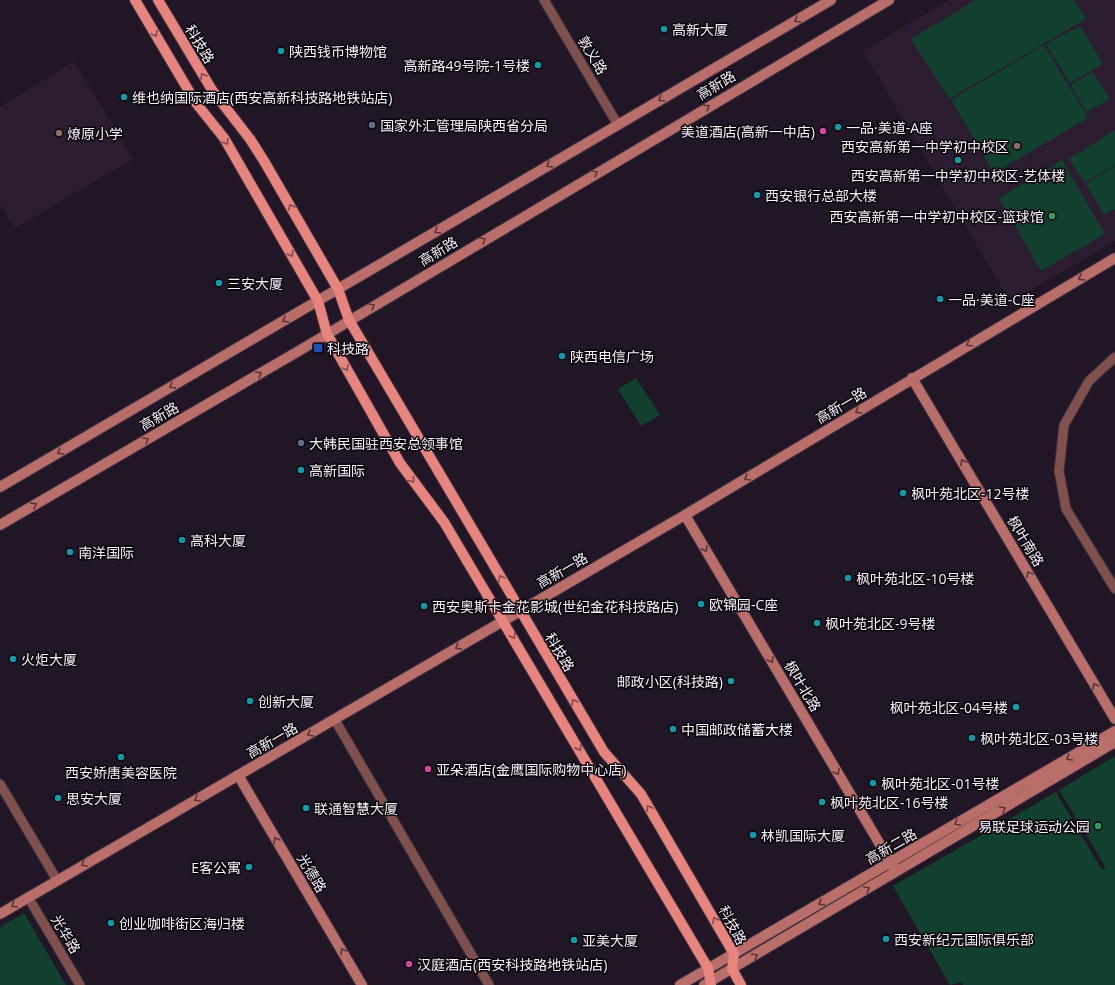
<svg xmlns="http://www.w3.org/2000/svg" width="1115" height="985" viewBox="0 0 1115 985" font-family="'Open Sans','Noto Sans SC',sans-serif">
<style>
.built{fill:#2b1c31}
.green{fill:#12402f}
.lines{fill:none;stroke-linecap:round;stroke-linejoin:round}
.street-casing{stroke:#3b3040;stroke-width:11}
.secondary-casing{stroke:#3b3040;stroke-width:12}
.primary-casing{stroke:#3b3040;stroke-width:12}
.street{stroke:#80504d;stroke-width:9}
.secondary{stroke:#ba6e69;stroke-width:10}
.primary{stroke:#e7847e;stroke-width:10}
.oneway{stroke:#583435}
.oneway2{stroke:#834a4a}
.culture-dot{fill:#0f9aa8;stroke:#08040a;stroke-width:1.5}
.service-dot{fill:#5c6f8a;stroke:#08040a;stroke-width:1.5}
.hotel-dot{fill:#d1479c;stroke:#08040a;stroke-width:1.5}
.education-dot{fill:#8d6e63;stroke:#08040a;stroke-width:1.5}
.leisure-dot{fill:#2e9e5b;stroke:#08040a;stroke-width:1.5}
.transit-dot{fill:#1a4fb4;stroke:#08040a;stroke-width:1.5}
.labels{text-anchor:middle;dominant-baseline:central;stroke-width:3;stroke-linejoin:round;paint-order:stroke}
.poi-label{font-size:14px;fill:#f8f0fc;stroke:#08040a;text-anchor:start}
.street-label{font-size:14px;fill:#f8f0fc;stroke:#08040a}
</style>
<rect width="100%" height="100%" fill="#211626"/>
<!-- built -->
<path class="built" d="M949,0H1115V241L1010,302L863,51Z
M74,61L133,159L15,228L0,204V107Z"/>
<!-- green -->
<path class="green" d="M976,0H1074L1086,19L949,99L911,39Z
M1080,26L1103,64L1070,83L1046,44Z
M1044,45L1088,118L994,173L951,100Z
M1093,72L1110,99L1087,112L1070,85Z
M1115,130V165L1084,183L1069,159Z
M1062,160L1105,234L1041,271L999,198Z
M1115,166V209L1104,215L1086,184Z
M636,378L660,415L641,426L618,389Z
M1115,756V985H963L962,982L950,985L893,886L1056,792L1102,870L1106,868L1059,790Z
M24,913L66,985H0V927Z"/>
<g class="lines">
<defs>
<path id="street" d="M544,0L618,125
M1115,357L1089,381L1064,425L1059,471L1066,509L1115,589
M335,720L489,985
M0,784L57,880
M28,897L80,985"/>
<path id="secondary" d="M912,378L1115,719
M0,487L831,0
M685,515L894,868
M0,525L297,352L889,0
M238,775L362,985
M0,914L685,515L1115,258
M680,985L1115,731
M704,985L1115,742"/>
<path id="primary" d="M135,0L196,103L224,138L318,301L327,334L400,463L444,522L708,968L711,985
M158,0L212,90L250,139L264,161L338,289L349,320L604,752L641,794L734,954L732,969L741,985"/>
</defs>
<!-- street casing -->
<use href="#street" class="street-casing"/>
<!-- secondary casing -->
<use href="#secondary" class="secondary-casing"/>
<!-- primary casing -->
<use href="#primary" class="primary-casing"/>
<!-- street -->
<use href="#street" class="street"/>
<!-- secondary -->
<use href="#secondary" class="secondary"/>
<!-- primary -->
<use href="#primary" class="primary"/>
</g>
<!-- one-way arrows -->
<defs><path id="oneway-chevron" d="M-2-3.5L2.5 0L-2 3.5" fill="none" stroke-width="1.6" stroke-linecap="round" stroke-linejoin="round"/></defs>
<g class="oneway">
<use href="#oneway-chevron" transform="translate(797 20) rotate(149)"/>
<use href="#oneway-chevron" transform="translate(661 99) rotate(150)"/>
<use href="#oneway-chevron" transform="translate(707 107) rotate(-31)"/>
<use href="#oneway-chevron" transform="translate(549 165) rotate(149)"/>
<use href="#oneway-chevron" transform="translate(595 173) rotate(-31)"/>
<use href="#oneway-chevron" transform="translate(437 231) rotate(149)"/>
<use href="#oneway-chevron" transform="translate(483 240) rotate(-31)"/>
<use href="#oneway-chevron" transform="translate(1081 278) rotate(149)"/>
<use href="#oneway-chevron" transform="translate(372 306) rotate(-31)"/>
<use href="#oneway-chevron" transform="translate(285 320) rotate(150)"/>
<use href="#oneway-chevron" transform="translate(969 344) rotate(150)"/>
<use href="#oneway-chevron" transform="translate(259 374) rotate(-30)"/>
<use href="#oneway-chevron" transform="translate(172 386) rotate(150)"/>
<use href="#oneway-chevron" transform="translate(858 411) rotate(149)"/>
<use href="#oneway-chevron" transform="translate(146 440) rotate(-30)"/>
<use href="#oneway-chevron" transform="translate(60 452) rotate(150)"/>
<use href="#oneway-chevron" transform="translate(963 462) rotate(-121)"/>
<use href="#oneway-chevron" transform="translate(747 478) rotate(149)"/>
<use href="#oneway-chevron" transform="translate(34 505) rotate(-30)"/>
<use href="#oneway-chevron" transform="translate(705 549) rotate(59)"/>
<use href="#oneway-chevron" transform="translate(1029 574) rotate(-121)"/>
<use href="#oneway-chevron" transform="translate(458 647) rotate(149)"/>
<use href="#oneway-chevron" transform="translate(771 660) rotate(59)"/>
<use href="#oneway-chevron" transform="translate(1095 686) rotate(-121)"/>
<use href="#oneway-chevron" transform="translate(310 734) rotate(150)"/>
<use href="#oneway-chevron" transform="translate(1069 758) rotate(150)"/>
<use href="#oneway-chevron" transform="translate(837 772) rotate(59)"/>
<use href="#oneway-chevron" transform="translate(197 799) rotate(150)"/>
<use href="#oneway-chevron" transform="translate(1003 809) rotate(-31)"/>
<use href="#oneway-chevron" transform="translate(957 823) rotate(150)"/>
<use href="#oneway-chevron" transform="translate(276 840) rotate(-121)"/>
<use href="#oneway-chevron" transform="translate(84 864) rotate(150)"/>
<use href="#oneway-chevron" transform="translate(867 889) rotate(-30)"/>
<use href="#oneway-chevron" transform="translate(821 903) rotate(150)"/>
<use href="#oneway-chevron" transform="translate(14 905) rotate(149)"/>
<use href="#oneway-chevron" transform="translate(343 951) rotate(-121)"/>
<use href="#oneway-chevron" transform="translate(755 956) rotate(-31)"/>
</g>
<g class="oneway2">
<use href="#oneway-chevron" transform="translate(155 34) rotate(59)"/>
<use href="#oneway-chevron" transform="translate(203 76) rotate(-121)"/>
<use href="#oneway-chevron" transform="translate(226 142) rotate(58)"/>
<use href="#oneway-chevron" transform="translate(291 207) rotate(-120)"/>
<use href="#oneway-chevron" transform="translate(291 254) rotate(60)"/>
<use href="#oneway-chevron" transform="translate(346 368) rotate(60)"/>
<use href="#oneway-chevron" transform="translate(412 480) rotate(53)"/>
<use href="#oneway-chevron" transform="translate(501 578) rotate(-120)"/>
<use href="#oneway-chevron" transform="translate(513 636) rotate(60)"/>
<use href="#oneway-chevron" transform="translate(574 702) rotate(-121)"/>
<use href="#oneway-chevron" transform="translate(579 748) rotate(60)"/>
<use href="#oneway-chevron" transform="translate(649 808) rotate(-121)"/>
<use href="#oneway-chevron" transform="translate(715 920) rotate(-120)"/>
</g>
<!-- markers -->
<g class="culture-dot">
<circle cx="664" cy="29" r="4"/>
<circle cx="281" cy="51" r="4"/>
<circle cx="538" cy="65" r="4"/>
<circle cx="124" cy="97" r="4"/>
<circle cx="838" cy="127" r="4"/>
<circle cx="958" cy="160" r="4"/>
<circle cx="757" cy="195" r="4"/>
<circle cx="219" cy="283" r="4"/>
<circle cx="940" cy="299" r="4"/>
<circle cx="562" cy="356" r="4"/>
<circle cx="301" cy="470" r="4"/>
<circle cx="903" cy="493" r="4"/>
<circle cx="182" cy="540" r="4"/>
<circle cx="70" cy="552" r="4"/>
<circle cx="848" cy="578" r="4"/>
<circle cx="701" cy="604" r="4"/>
<circle cx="424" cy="606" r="4"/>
<circle cx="817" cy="623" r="4"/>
<circle cx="13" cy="659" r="4"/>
<circle cx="731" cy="681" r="4"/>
<circle cx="250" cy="701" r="4"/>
<circle cx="1016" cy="707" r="4"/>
<circle cx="673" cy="729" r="4"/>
<circle cx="972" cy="738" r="4"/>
<circle cx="121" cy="757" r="4"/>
<circle cx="873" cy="783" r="4"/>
<circle cx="58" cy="798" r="4"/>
<circle cx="822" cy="802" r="4"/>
<circle cx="306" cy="808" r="4"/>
<circle cx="753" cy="835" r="4"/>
<circle cx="249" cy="867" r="4"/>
<circle cx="111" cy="923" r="4"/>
<circle cx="886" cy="939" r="4"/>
<circle cx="574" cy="940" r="4"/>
</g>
<g class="service-dot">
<circle cx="372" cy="125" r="4"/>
<circle cx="301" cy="443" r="4"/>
</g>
<g class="hotel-dot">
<circle cx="823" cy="131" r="4"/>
<circle cx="428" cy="769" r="4"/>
<circle cx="409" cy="964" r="4"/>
</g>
<g class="education-dot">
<circle cx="59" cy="133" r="4"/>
<circle cx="1017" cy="146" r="4"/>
</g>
<g class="leisure-dot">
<circle cx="1052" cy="216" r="4"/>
<circle cx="1098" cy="826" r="4"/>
</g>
<rect class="transit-dot" x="313" y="343" width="10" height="10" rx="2"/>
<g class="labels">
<!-- poi labels -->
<g class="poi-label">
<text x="672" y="29">高新大厦</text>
<text x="289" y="51">陕西钱币博物馆</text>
<text x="530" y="65" text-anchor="end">高新路49号院-1号楼</text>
<text x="132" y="97">维也纳国际酒店(西安高新科技路地铁站店)</text>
<text x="380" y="125">国家外汇管理局陕西省分局</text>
<text x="846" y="127">一品·美道-A座</text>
<text x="815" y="131" text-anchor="end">美道酒店(高新一中店)</text>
<text x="67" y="133">燎原小学</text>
<text x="1009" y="146" text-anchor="end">西安高新第一中学初中校区</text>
<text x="958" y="175" text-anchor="middle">西安高新第一中学初中校区-艺体楼</text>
<text x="765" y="195">西安银行总部大楼</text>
<text x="1044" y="216" text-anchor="end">西安高新第一中学初中校区-篮球馆</text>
<text x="227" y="283">三安大厦</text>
<text x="948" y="299">一品·美道-C座</text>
<text x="327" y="348">科技路</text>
<text x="570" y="356">陕西电信广场</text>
<text x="309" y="443">大韩民国驻西安总领事馆</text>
<text x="309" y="470">高新国际</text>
<text x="911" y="493">枫叶苑北区-12号楼</text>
<text x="190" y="540">高科大厦</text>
<text x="78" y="552">南洋国际</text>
<text x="856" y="578">枫叶苑北区-10号楼</text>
<text x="709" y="604">欧锦园-C座</text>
<text x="432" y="606">西安奥斯卡金花影城(世纪金花科技路店)</text>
<text x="825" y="623">枫叶苑北区-9号楼</text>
<text x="21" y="659">火炬大厦</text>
<text x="723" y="681" text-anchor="end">邮政小区(科技路)</text>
<text x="258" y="701">创新大厦</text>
<text x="1008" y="707" text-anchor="end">枫叶苑北区-04号楼</text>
<text x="681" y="729">中国邮政储蓄大楼</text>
<text x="980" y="738">枫叶苑北区-03号楼</text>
<text x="436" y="769">亚朵酒店(金鹰国际购物中心店)</text>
<text x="121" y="772" text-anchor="middle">西安娇唐美容医院</text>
<text x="881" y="783">枫叶苑北区-01号楼</text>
<text x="66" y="798">思安大厦</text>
<text x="830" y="802">枫叶苑北区-16号楼</text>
<text x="314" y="808">联通智慧大厦</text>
<text x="1090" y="826" text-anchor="end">易联足球运动公园</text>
<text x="761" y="835">林凯国际大厦</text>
<text x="241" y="867" text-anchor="end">E客公寓</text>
<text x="119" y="923">创业咖啡街区海归楼</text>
<text x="894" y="939">西安新纪元国际俱乐部</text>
<text x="582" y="940">亚美大厦</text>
<text x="417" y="964">汉庭酒店(西安科技路地铁站店)</text>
</g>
<!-- street labels -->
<g class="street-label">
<text transform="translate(200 44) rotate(59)">科技路</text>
<text transform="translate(593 55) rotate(59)">敦义路</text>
<text transform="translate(716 85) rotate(-31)">高新路</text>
<text transform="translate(438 251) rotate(-31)">高新路</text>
<text transform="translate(841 405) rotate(-31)">高新一路</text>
<text transform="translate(159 416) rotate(-30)">高新路</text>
<text transform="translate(1026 541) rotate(59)">枫叶南路</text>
<text transform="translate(562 570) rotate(-30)">高新一路</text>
<text transform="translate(560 652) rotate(59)">科技路</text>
<text transform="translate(803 686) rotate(59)">枫叶北路</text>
<text transform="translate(272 740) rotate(-30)">高新一路</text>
<text transform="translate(891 846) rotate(-30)">高新二路</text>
<text transform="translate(312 873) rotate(59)">光德路</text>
<text transform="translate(733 925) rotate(62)">科技路</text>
<text transform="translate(66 934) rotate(59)">光华路</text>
</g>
</g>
</svg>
